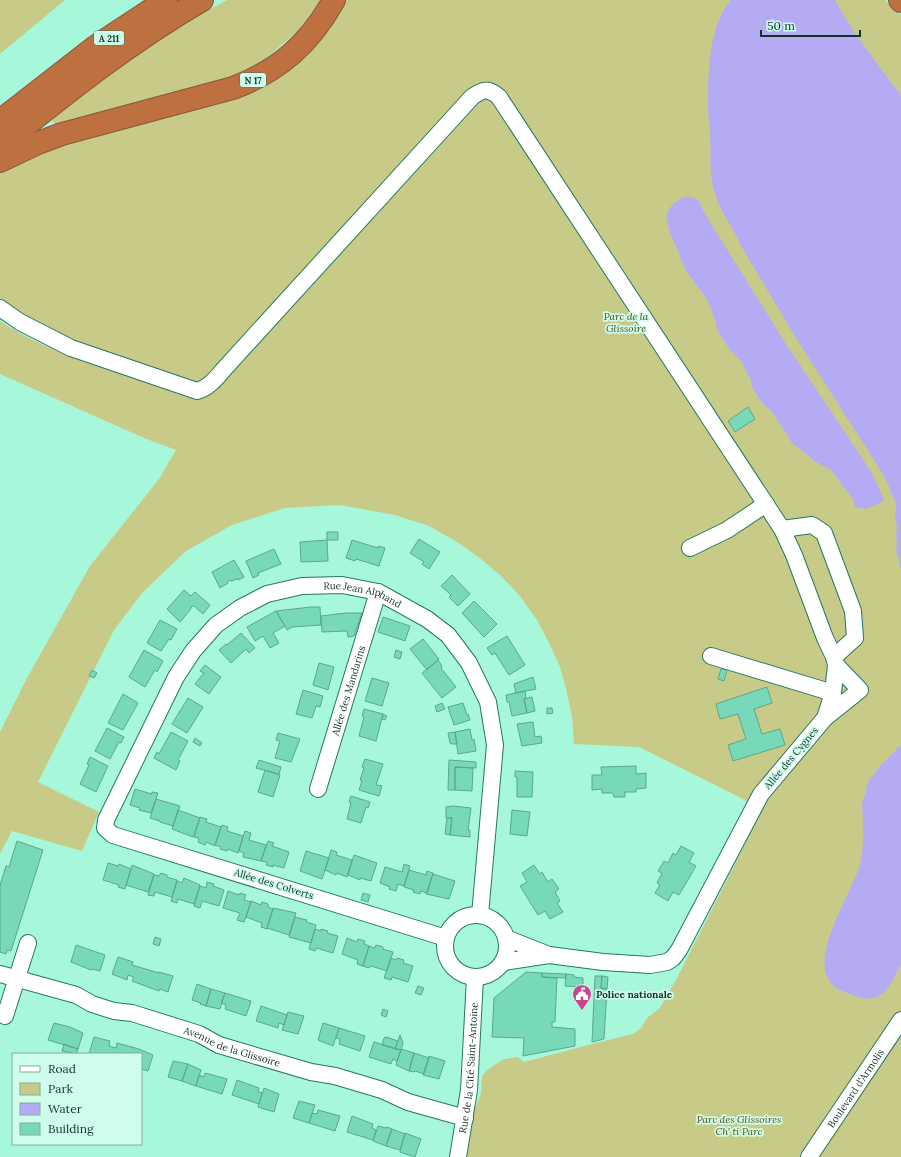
<svg xmlns="http://www.w3.org/2000/svg" width="901" height="1157" viewBox="0 0 901 1157" font-family="Lora,serif">
<style>
.green{fill:#c8cb87}
.water{fill:#b5abf4}
.building{fill:#78d9ba;stroke:#58a88e}
.lines{fill:none;stroke-linecap:round;stroke-linejoin:round}
.minor-casing{stroke:#237860;stroke-width:18}
.highway-casing{stroke:#815b38;stroke-width:24}
.minor{stroke:#fff;stroke-width:16}
.highway{stroke:#be7040;stroke-width:22}
.labels{text-anchor:middle;dominant-baseline:central;stroke-width:3.5;stroke-linejoin:round;paint-order:stroke}
.shield{fill:#cffdec;stroke:#4a7063;stroke-width:1}
.shield-label{font-size:9px;font-weight:bold;fill:#113328}
.park-label{font-size:10px;font-style:italic;fill:#4e4f12;stroke:#cffdec}
.street-label{font-size:10px;fill:#113328;stroke:#cffdec}
.poi-label{font-size:10px;font-weight:bold;fill:#113328;stroke:#cffdec;text-anchor:start}
</style>
<rect width="100%" height="100%" fill="#a7f7db"/>
<!-- green -->
<path class="green" d="M0,0H65L0,54Z
M227,0H321L298,31L258,65L228,78L57,127L51,119L112,72L189,20Z
M340,0H885L901,15V1157H465L473,1114L481,1093L482,1076L487,1070L504,1059L518,1057L524,1062L588,1045L633,1034L641,1028L647,1018L660,1008L677,978L762,811L747,801L639,747L574,744L572,716L566,689L560,667L549,643L537,620L520,596L500,575L481,559L457,542L429,526L395,515L340,505L285,508L232,525L186,551L143,592L114,630L38,782L99,812L82,851L12,831L0,854V732L27,678L90,566L159,479L176,450L144,438L0,374V321C48,353 105,368 159,386L25,316L0,298V172L31,154L236,95Z"/>
<!-- water -->
<path class="water" d="M731,0H835L854,32L901,96V570L896,549L897,544L896,535L897,527L895,520L896,505L888,484L881,471L796,338L741,246C734,228 719,210 714,191C709,173 711,152 710,133C710,125 708,117 708,109C708,76 708,26 731,0Z
M683,197C699,196 699,201 705,214L786,344L872,473L884,500C877,505 864,512 855,507L854,501L832,471L816,462L792,443L773,413L762,403L752,387L750,378L745,370L742,362L730,350L717,330L716,322L707,299L686,271L675,244L670,234L667,220V213L672,205Z
M901,745V964C894,977 888,995 873,998C862,1000 852,995 842,991C798,972 850,897 859,868C865,847 863,824 862,802C867,795 865,787 869,781C877,768 890,756 901,745Z"/>
<!-- building -->
<path class="building" d="M748,407L755,419L735,432L728,421Z
M327,532H338V540H327Z
M419,539L440,552L429,569L422,564L424,562L410,553Z
M327,540L328,561L301,562L300,542Z
M352,540L378,548V546L385,548L379,566L356,559L355,561L346,558Z
M274,549L281,564L258,573L259,575L253,578L246,561Z
M234,560L244,577L238,580L237,579L231,581L230,580L227,582L228,583L220,588L212,572Z
M452,575L470,594L458,606L449,597L451,595L441,586Z
M184,590L191,596L195,592L210,605L203,614L194,606H192L190,610L180,622L167,609Z
M474,601L497,624L484,637L462,613Z
M311,607H320L321,625L292,627L287,630L276,611Z
M276,611L285,626L273,633L279,643L270,648L263,636L255,641L247,627Z
M346,613H362L354,636L348,637L347,631L322,632L321,616Z
M383,617L410,626L405,641L378,632Z
M160,620L177,629L171,640L169,639L161,651L147,643Z
M241,633L255,648L249,653L246,649L231,663L219,650L226,644L227,645Z
M507,636L525,665L509,675L495,653L492,655L487,648Z
M423,639L439,659L427,670L410,649Z
M144,650L163,661L157,672L155,670L145,687L129,677Z
M396,650L402,652L400,659L394,657Z
M438,660L442,666L441,668L456,687L442,698L422,673Z
M319,663L334,667L328,690L313,685Z
M205,665L221,677L209,694L195,684L204,673L200,671Z
M721,669L727,670L724,681L718,679Z
M92,670L97,673L94,678L89,676Z
M533,677L536,689L516,693L514,684Z
M372,678L389,683L382,706L365,701Z
M767,687L772,703L754,709L762,734L780,729L785,745L733,761L728,745L746,739L738,714L720,719L716,704Z
M303,690L323,696L320,707L316,706L312,718L296,714Z
M525,691L526,698L524,699L527,713L512,716L509,702H507L506,695Z
M123,694L138,703L123,730L108,723Z
M532,697L535,711L527,713L524,699Z
M188,698L203,707L187,733L172,724Z
M442,703L445,709L437,712L435,706Z
M463,703L467,715L468,714L470,720L454,725L448,707Z
M547,708H552L553,713L547,714Z
M364,709L383,714L376,741L359,736L364,717L362,716Z
M383,714L387,716L385,720L382,719Z
M533,722L535,737L541,736L542,743L522,746L517,724Z
M107,728L124,737L121,743L119,742L110,759L95,751Z
M470,729L472,740L474,739L476,751L458,754L455,732Z
M171,732L188,741L178,760L180,761L176,770L154,758L157,752L159,754Z
M455,732L457,744H452L450,743L448,733Z
M278,733L300,739L291,762L275,758L280,741L276,740Z
M195,738L202,743L200,746L193,742Z
M90,757L108,766L96,792L80,784L89,765L87,764Z
M365,759L383,764L376,785L382,786L379,796L359,790L362,781L360,780L364,768L362,767Z
M259,760L281,767L279,774L256,768Z
M449,760L476,762V768L455,767V790H448Z
M636,766V774L646,773V788L636,789V792H625V797H614L613,793H602V789L592,790V775H602L601,767Z
M455,767L473,768L472,791L455,790Z
M265,770L280,775L273,797L258,792Z
M515,771L533,772L532,797H517V777H515Z
M135,789L152,794V792L158,793L151,813L139,810L140,808L130,805Z
M351,796L370,802L368,808L366,807L361,823L347,819L351,803L349,802Z
M156,799L180,806L173,826L160,822V821L150,818Z
M453,806L471,808L468,830H470V837L450,835L452,818H446V807Z
M178,810L200,818L193,837L172,829Z
M512,810L530,812L527,836L510,834Z
M200,817L207,819L206,822L221,827L215,846L206,842L205,845L198,842L199,838L194,837Z
M447,818H452L450,835L445,834Z
M222,825L228,827L227,831L243,836L238,853L228,849L227,851L220,849L221,847L215,845Z
M245,831L251,833L249,840L266,845L261,861L243,857L244,853L239,851Z
M17,841L43,850L11,951L7,950L6,954L0,952V885L6,866L9,867Z
M268,841L274,843L272,846L289,852L284,868L273,865V867L266,865L267,862L261,861Z
M681,846L694,853L689,862L696,866L679,895L673,892L668,901L655,893L660,885L657,883L662,873L658,871L664,861L668,863L673,853L676,855Z
M331,850L337,852L336,855L352,860L347,877L337,873L336,875L325,870Z
M306,851L329,858L322,879L300,871Z
M354,855L377,863L371,881L360,878V880L348,875Z
M108,863L118,866L119,864L131,869L125,889L118,887L119,885L103,880Z
M404,864L410,866L404,886L398,884L396,891L389,889L390,887L380,883L385,867L402,872Z
M132,865L154,874L148,892L126,885Z
M534,865L540,874L542,872L548,882L552,879L559,889L555,892L560,901L557,903L563,912L550,919L545,911L538,915L520,886L527,882L522,873Z
M409,870L426,875L427,871L433,873L427,893L421,891L420,894L413,892L414,890L404,887Z
M161,873L167,875V877L177,880L172,897L155,892L154,896L148,895L154,875L159,876Z
M433,874L455,881L449,899L426,894Z
M184,878L200,885L194,904L178,899L177,903L171,901L177,881L182,883Z
M207,882L214,884L213,886L224,890L219,906L202,901L200,908L194,906L200,886L206,888Z
M228,891L239,895L240,893L246,895L244,900L251,902L244,922L237,920L240,913L223,908Z
M363,893L370,895L368,902L361,900Z
M251,901L261,905L262,902L268,904V907L273,909L267,929L261,927L262,923L246,917Z
M273,908L296,913L289,935L267,928Z
M295,917L307,920L306,922L316,925L311,943L289,937Z
M315,929L321,931V929L328,931L327,933L338,936L333,953L316,948L315,951L309,949Z
M155,937L161,939L159,946L153,944Z
M347,938L357,942L358,939L365,941L364,944L369,946L363,966L357,964L358,960L342,954Z
M76,945L105,955L100,971L92,969L91,970L71,962Z
M376,945L383,947V949L393,952L387,971L371,966L369,968L363,966L369,946L375,948Z
M118,957L133,962L132,965L159,973V972L173,976L168,992L160,989L159,991L132,981L134,977L128,975L127,980L112,974Z
M391,958L396,960L397,958L404,960L403,963L413,966L408,982L392,977L391,980L384,978Z
M526,972L542,973V977L557,978L555,1022H552V1027L575,1029V1046L523,1056L524,1038L492,1037L494,998Z
M542,973L566,974V978L542,977Z
M566,974L574,975V977L583,978V987L565,986Z
M595,976H602L601,988L607,989L604,1039L592,1042Z
M602,976L608,977L607,989L601,988Z
M197,984L211,989L206,1006L200,1004L201,1003L192,1000Z
M418,986L424,988L421,995L415,993Z
M211,989L225,993L220,1009L206,1006Z
M225,993L251,1001L246,1016L225,1009L226,1005L221,1003Z
M261,1006L287,1015L284,1025L279,1023L278,1028L256,1021Z
M383,1009L388,1011L386,1017L381,1015Z
M288,1012L304,1016L298,1034L282,1030Z
M54,1023L70,1027L83,1033L78,1049L48,1040Z
M323,1023L339,1028L333,1046L318,1040Z
M339,1028L365,1036L360,1051L339,1044L340,1039L336,1038Z
M400,1035L403,1043L401,1050L395,1049Z
M94,1037L110,1041L109,1046L116,1048L117,1043L139,1049L153,1055L148,1071L141,1069V1054H89Z
M386,1037L398,1041L395,1049L382,1045L384,1038Z
M374,1042L401,1050L397,1061L393,1059L391,1064L369,1057Z
M64,1044L78,1049L76,1054L62,1051Z
M401,1049L414,1053L409,1071L396,1065Z
M414,1053L429,1058L424,1074L415,1071L414,1072L409,1071Z
M429,1056L445,1061L439,1079L423,1075Z
M173,1061L188,1064L182,1081L168,1077Z
M188,1064L201,1070L196,1086L182,1081Z
M205,1073L227,1079L222,1094L196,1086L199,1075L204,1077Z
M237,1080L259,1088L258,1092L262,1093L259,1104L232,1095Z
M264,1088L279,1094L274,1112L258,1107Z
M299,1101L315,1105L309,1123L293,1118Z
M318,1110L340,1116L335,1131L309,1123L312,1113L317,1114Z
M352,1116L373,1124L372,1128L376,1130L373,1140L347,1132Z
M378,1126L386,1128L387,1127L392,1129L386,1146L373,1141Z
M392,1129L405,1134L400,1150L386,1146Z
M405,1133L421,1139L415,1157L400,1152Z"/>
<g class="lines">
<defs>
<g id="minor">
<path d="M0,308L20,322L71,348L197,391C209,388 217,377 225,368L472,97C483,89 488,88 499,97L782,529L794,555L825,638L834,657L836,665L833,693L825,718L761,794L679,950L673,958L667,962L650,965L603,962L549,955"/>
<path d="M782,529L812,525L824,533L853,611L855,638L834,657"/>
<path d="M690,548L727,530L766,504"/>
<path d="M711,656L833,693"/>
<path d="M825,718L860,690L836,665"/>
<path id="s1" d="M318,789L378,592"/>
<circle cx="476" cy="946" r="31"/>
<path id="s2" d="M446,938L113,835L105,828L106,820L176,677L193,651L216,625L240,608L267,594L302,586L342,585L378,592L427,619L448,635L469,663L488,702L495,745L480,915"/>
<path d="M504,962L549,955L506,938"/>
<path id="s3" d="M0,974L76,995L92,1004L114,1011L132,1013L199,1034L219,1045L311,1072L335,1076L382,1090L408,1102L465,1118"/>
<path d="M5,1016L28,943"/>
<path id="s4" d="M458,1157L469,1090L475,978"/>
<path id="s5" d="M809,1157L901,1020"/>
</g>
<path id="highway" d="M900,0L901,1
M0,121L95,47L166,0
M0,146C66,93 128,43 202,0
M0,161L38,143L62,134L233,88C280,70 309,44 334,0"/>
</defs>
<!-- minor casing -->
<use href="#minor" class="minor-casing"/>
<!-- highway casing -->
<use href="#highway" class="highway-casing"/>
<!-- minor -->
<use href="#minor" class="minor"/>
<!-- highway -->
<use href="#highway" class="highway"/>
</g>
<!-- icons -->
<defs>
<symbol id="civic-pin" viewBox="-11 -11 22 30"><path d="M0 17L-7.5 6A9.5 9.5 0 1 1 7.5 6Z" fill="#c9478e" stroke="#cffdec"/><path d="M-.6-6.5H3V-4.5H.6V-3L4-1V1h2V6H-6V1h2V-1L-.6-3ZM-1.2 2.5V6h2.4V2.5Z" fill="#fff"/></symbol>
</defs>
<g fill-rule="evenodd">
<use href="#civic-pin" x="571" y="983" width="22" height="30"/>
</g>
<g class="labels">
<!-- shield labels -->
<g class="shield">
<rect x="94" y="31" width="30" height="14" rx="3"/>
<rect x="240" y="73" width="26" height="14" rx="3"/>
</g>
<g class="shield-label">
<text x="109" y="38">A 211</text>
<text x="253" y="80">N 17</text>
</g>
<!-- park labels -->
<g class="park-label">
<text x="626" y="316">Parc de la<tspan x="626" dy="12">Glissoire</tspan></text>
<text x="739" y="1119">Parc des Glissoires<tspan x="739" dy="12">Ch' ti Parc</tspan></text>
</g>
<!-- street labels -->
<g class="street-label">
<text stroke="none"><textPath href="#s2" startOffset="750">Rue Jean Alphand</textPath></text>
<text stroke="none"><textPath href="#s1" startOffset="103">Allée des Mandarins</textPath></text>
<text transform="translate(791 758) rotate(-50)">Allée des Cygnes</text>
<text transform="translate(274 884) rotate(17)">Allée des Colverts</text>
<text stroke="none"><textPath href="#s3" startOffset="244">Avenue de la Glissoire</textPath></text>
<text stroke="none"><textPath href="#s4" startOffset="90">Rue de la Cité Saint-Antoine</textPath></text>
<text stroke="none"><textPath href="#s5" startOffset="83">Boulevard d'Armolis</textPath></text>
</g>
<!-- poi labels -->
<g class="poi-label">
<text x="596" y="994">Police nationale</text>
</g>
</g>
<!-- legend -->
<rect x="12" y="1053" width="130" height="92" fill="#cffdec" stroke="#83ac9e"/>
<rect x="20" y="1066" width="20" height="6" fill="#ffffff" stroke="#83ac9e"/>
<text x="48" y="1073" font-size="12" fill="#113328">Road</text>
<rect x="20" y="1083" width="20" height="12" fill="#c8cb87" stroke="#83ac9e"/>
<text x="48" y="1093" font-size="12" fill="#113328">Park</text>
<rect x="20" y="1103" width="20" height="12" fill="#b5abf4" stroke="#83ac9e"/>
<text x="48" y="1113" font-size="12" fill="#113328">Water</text>
<rect x="20" y="1123" width="20" height="12" fill="#78d9ba" stroke="#83ac9e"/>
<text x="48" y="1133" font-size="12" fill="#113328">Building</text>
<!-- scale -->
<path d="M761 30v6h99v-6" fill="none" stroke="#113328" stroke-width="2"/>
<text x="767" y="30" font-size="12" fill="#113328" stroke="#cffdec" stroke-width="3" paint-order="stroke">50 m</text>
</svg>
